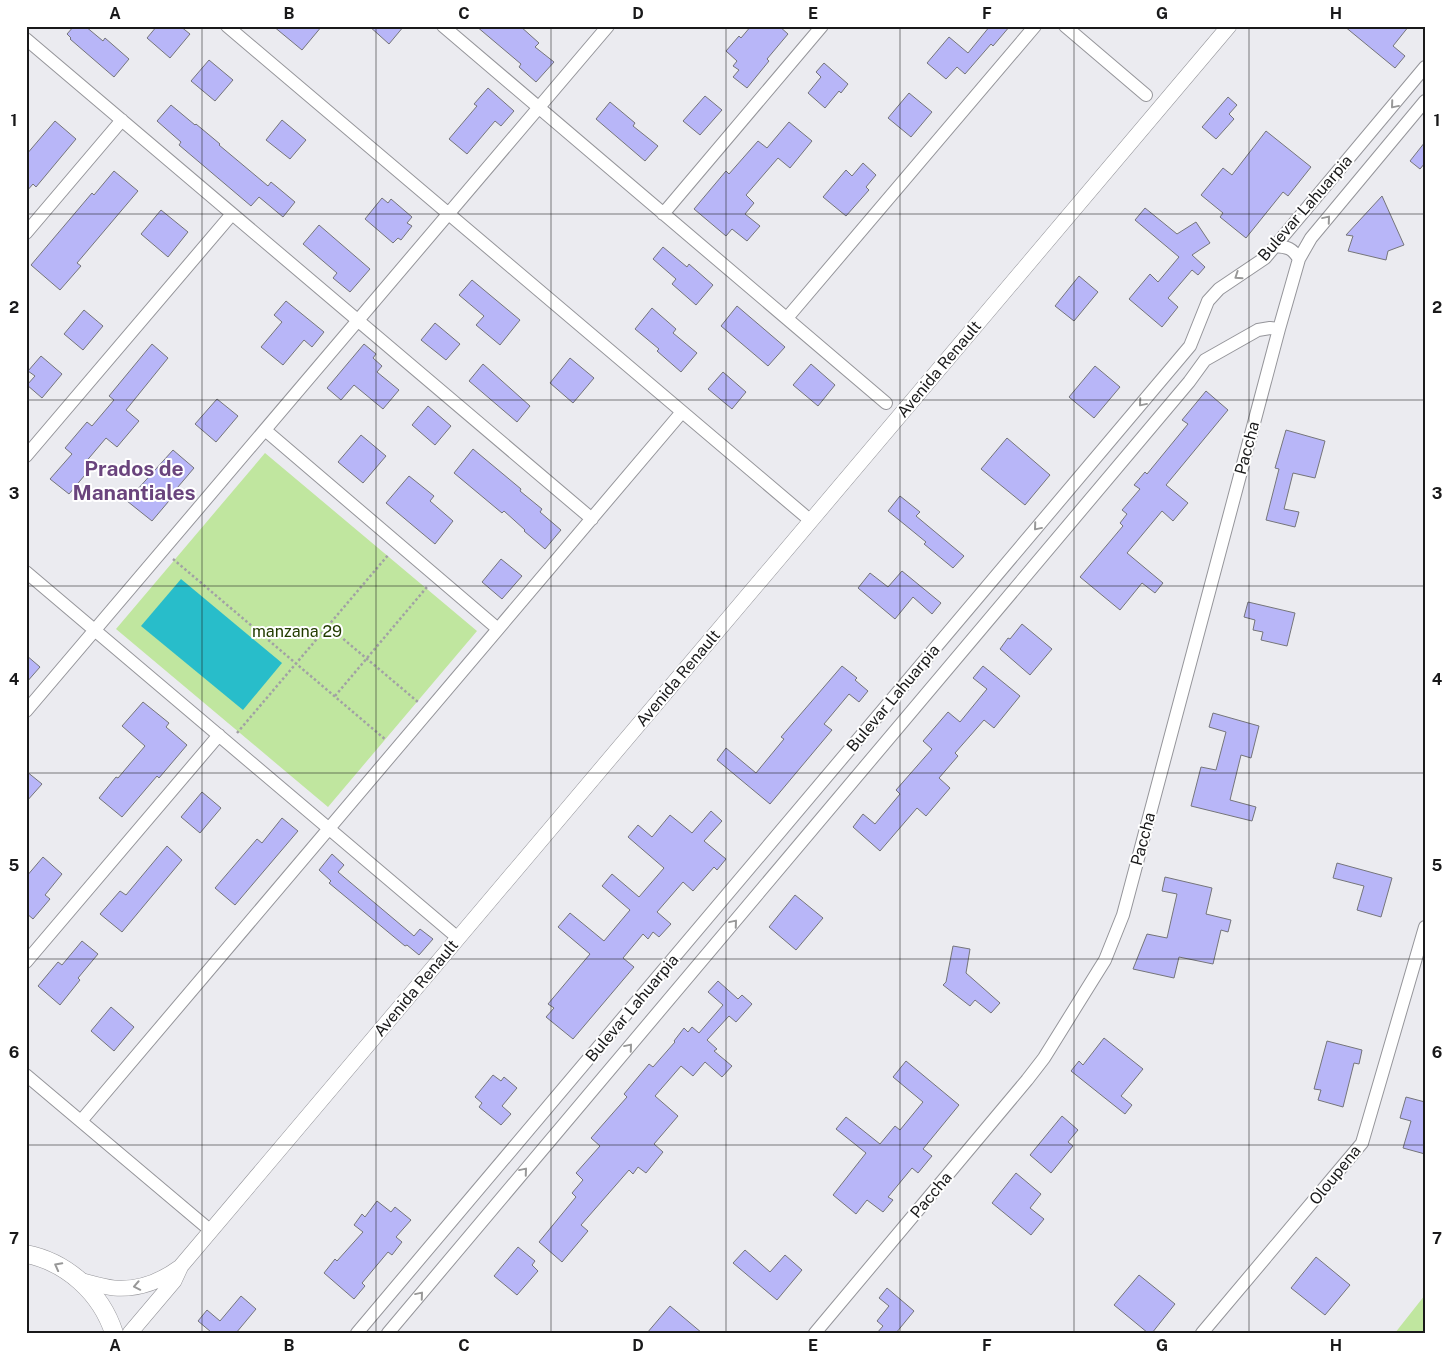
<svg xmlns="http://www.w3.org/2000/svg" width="1451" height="1359" viewBox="0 0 1451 1359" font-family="'Public Sans',sans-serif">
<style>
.green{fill:#c0e69f}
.water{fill:#28bdca}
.building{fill:#b8b6f8;stroke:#75757a}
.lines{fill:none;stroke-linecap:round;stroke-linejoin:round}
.minor-casing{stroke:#95959a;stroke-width:14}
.tertiary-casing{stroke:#95959a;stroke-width:16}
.secondary-casing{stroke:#95959a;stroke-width:19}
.path{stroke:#a1a1a4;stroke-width:2.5;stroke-dasharray:2.5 2.5;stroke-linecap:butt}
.minor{stroke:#fff;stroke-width:12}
.tertiary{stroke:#fff;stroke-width:15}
.secondary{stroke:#fff;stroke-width:18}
.oneway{stroke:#989898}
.grid{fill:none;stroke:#19191a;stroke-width:1;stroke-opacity:0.55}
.labels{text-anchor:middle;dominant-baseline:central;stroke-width:4;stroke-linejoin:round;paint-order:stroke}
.street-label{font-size:16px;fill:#19191a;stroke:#fff}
.park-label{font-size:16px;fill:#223c00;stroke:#fff}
.district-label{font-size:21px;font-weight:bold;fill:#6a447d;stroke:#fff}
.neatline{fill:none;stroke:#19191a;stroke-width:2}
.grid-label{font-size:16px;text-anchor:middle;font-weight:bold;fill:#19191a}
</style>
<rect width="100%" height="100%" fill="#ebebf0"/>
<!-- green -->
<path class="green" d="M265,453L477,631L328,807L116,629Z
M1425,1295V1333H1395Z"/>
<!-- water -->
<path class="water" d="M181,579L282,663L243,710L141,626Z"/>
<!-- building -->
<path class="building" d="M74,26H85L103,41L105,38L129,59L114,77L70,39L71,38L67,34Z
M157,26H180L190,34L170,58L147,38Z
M273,26H322L302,50Z
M369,26H404L389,44Z
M476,26H520L539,43L535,47L554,62L536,82L519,67L521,64Z
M751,26H779L788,34L767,59L769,61L747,88L733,77L739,70L733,66L737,61L726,51L739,36L741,38Z
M990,26H1010L993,46L991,44L965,74L957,67L946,79L927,63L949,37L968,53Z
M1344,26H1409L1393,46L1405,56L1395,68Z
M209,60L233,80L215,101L191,81Z
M824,63L848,84L841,93L839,91L825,108L808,93L821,77L816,72Z
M488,88L514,111L501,126L495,121L467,154L449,139L477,106L474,104Z
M909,93L932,112L911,137L888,118Z
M705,96L722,110L700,135L683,121Z
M1228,97L1237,105L1229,114L1234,119L1216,139L1202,127Z
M610,102L635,123L633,126L658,146L645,161L596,119Z
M171,105L195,125L196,124L220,144L219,145L268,186L271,182L295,202L283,217L259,197L251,206L179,145L181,142L157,121Z
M282,120L306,140L290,159L266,140Z
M55,121L76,139L36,187L33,184L26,192V155Z
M789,122L812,141L790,168L778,158L746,195L754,203L745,214L760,226L747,241L732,229L726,236L694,209L726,171L729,174L758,141L767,148Z
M1266,131L1311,167L1288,196L1283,192L1246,238L1220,217L1223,213L1201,195L1223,168L1232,175Z
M1425,142V163L1420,169L1410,161Z
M863,163L876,175L866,187L869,190L846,216L823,197L846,170L852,176Z
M114,171L138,191L77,263L81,266L60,290L31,265L92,193L94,195Z
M1382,196L1404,245L1388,251L1386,260L1348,251L1353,236L1346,235Z
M382,198L388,203L391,199L412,217L407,223L412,226L401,240L398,238L393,243L365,219Z
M1145,208L1177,234L1196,222L1210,243L1192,255L1205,267L1198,275L1192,270L1168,298L1178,307L1162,327L1129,299L1150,274L1158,282L1179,257L1135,220Z
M161,210L188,232L168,257L141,234Z
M319,225L370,269L350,292L333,278L337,273L303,244Z
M663,247L687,267L689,264L713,285L696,305L672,284L676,279L653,259Z
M1079,276L1098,292L1074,321L1055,306Z
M472,280L520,320L500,345L476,325L484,316L459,295Z
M286,301L324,332L312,347L304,340L283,365L261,347L282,322L274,315Z
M737,306L785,347L768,366L721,326Z
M652,308L676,329L673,333L697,353L681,372L657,351L659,349L635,329Z
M84,310L103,326L83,350L64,334Z
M435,323L460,344L446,360L421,340Z
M152,344L168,358L126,410L139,421L117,447L106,438L84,464L90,469L69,494L50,479L72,454L65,448L87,422L92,426L114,400L109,396Z
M364,344L376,354L373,358L382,366L377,372L399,390L383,409L354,385L341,400L327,388Z
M41,356L62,374L42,398L27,385L35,376L28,371Z
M570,358L594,378L573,403L550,383Z
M483,364L530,406L517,422L469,381Z
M811,364L835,385L818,406L793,385Z
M1095,366L1120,387L1094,418L1069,397Z
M723,372L746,392L732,409L708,389Z
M1206,391L1228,410L1166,485L1188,503L1173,521L1162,511L1127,553L1163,583L1155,593L1142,583L1120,610L1080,577L1123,526L1120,523L1127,514L1122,510L1140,489L1134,485L1145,472L1147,474L1188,424L1182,420Z
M217,399L238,416L216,442L195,424Z
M428,406L451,426L435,445L412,425Z
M1286,430L1325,441L1315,478L1293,473L1284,509L1299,512L1295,527L1266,520L1279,469L1275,468Z
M361,435L386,456L363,483L338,462Z
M1007,438L1050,475L1025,505L981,469Z
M473,449L521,489L520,491L542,509L540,512L561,530L545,549L524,531L525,530L504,511L502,513L454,473Z
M173,450L194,468L172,494L174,495L152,521L127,501Z
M409,476L434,496L430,501L453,521L435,544L386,503Z
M900,496L920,512L916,516L964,556L953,568L924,544L926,542L888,511Z
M501,559L522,576L502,599L482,582Z
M902,571L941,603L932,614L913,597L895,619L858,588L870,573L888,587Z
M1248,602L1295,613L1287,646L1261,640L1263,632L1253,630L1255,620L1244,617Z
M1022,624L1052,649L1030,675L1000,649L1008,638L1010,639Z
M26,655L40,667L26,683Z
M842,666L857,678L855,680L868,691L859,702L849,694L824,724L832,730L770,804L717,760L726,748L756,773L784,739L781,737Z
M983,666L1020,696L994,728L984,720L955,753L958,756L939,778L950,788L926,816L917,808L880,851L853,827L863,814L875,824L900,794L896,790L932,749L923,741L948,712L960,722L987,689L973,678Z
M143,702L169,723L166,727L187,745L159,778L157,776L122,817L99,798L116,777L118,778L145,746L122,726Z
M1213,713L1259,726L1251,758L1241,755L1230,800L1256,807L1252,821L1191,806L1201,767L1216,770L1226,732L1209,727Z
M26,771L42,784L26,802Z
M202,792L221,808L200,833L181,817Z
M711,811L722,821L704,841L726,859L717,870L714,867L693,891L683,882L657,912L671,924L659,937L653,932L648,939L643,934L623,958L634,967L573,1039L546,1017L554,1008L548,1004L590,954L558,927L570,913L604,941L630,910L602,886L612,874L639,897L664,868L628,837L638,825L652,837L670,815L692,833Z
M282,818L298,831L235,905L215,888L257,839L262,843Z
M167,846L182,860L122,932L100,914L120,891L126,895Z
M332,854L344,865L338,872L414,936L420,929L433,939L419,955L407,945L405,946L329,883L331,881L319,870Z
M43,857L62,874L45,895L50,899L33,919L26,913V877Z
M1337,863L1392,878L1381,917L1357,910L1364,886L1333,878Z
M1165,877L1212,888L1206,914L1231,920L1228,932L1221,930L1213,964L1179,957L1174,978L1133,969L1147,934L1167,938L1177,894L1162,891Z
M795,895L823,918L796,950L769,927Z
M82,941L98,954L78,978L80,980L60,1005L38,986L58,962L62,965Z
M953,946L970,949L966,973L1000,1003L991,1013L975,1000L970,1006L943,985L946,982Z
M718,981L738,999L742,995L752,1004L736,1022L729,1016L707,1040L717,1049L714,1051L732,1066L722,1077L705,1062L693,1076L681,1066L655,1096L678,1116L654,1144L663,1152L646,1173L638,1167L633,1174L629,1170L581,1225L588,1231L562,1262L539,1242L576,1197L572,1193L583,1180L576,1173L600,1146L591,1138L627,1097L624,1094L649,1064L653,1067L675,1042L674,1041L684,1028L688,1032L692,1027L699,1033L723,1005L708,992Z
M111,1007L134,1027L114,1051L91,1031Z
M1104,1038L1143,1069L1121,1096L1132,1105L1125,1114L1071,1071L1079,1061L1083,1065Z
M1327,1041L1362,1050L1359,1064L1354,1063L1343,1107L1318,1100L1321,1090L1314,1089Z
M906,1061L959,1105L923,1149L932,1156L918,1173L912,1168L888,1197L893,1200L883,1212L867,1200L856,1214L833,1195L866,1153L836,1129L846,1117L880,1144L895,1126L900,1130L923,1102L893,1077Z
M493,1075L501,1081L504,1077L517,1088L502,1106L511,1114L501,1125L479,1107L482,1103L475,1097Z
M1406,1097L1425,1102V1154L1403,1148L1411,1121L1400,1118Z
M1062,1116L1078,1130L1068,1142L1073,1146L1051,1173L1030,1155Z
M1016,1173L1041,1194L1030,1208L1044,1219L1031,1235L992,1203Z
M377,1201L391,1212L395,1207L411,1220L396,1237L402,1242L392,1255L388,1252L362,1283L365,1286L354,1299L324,1273L335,1259L337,1261L363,1232L354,1225L362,1214L365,1217Z
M518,1247L535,1261L532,1265L538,1271L517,1295L494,1276Z
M745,1250L770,1272L785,1255L802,1270L777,1300L733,1263Z
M1316,1257L1350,1285L1325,1315L1291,1288Z
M1139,1275L1175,1304L1152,1333H1148L1114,1305Z
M887,1288L914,1311L896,1333H877L883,1326L877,1321L889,1306L879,1298Z
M241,1296L256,1309L236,1333H210L211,1332L198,1321L207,1310L220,1321Z
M670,1306L702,1333H647Z"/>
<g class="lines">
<defs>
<path id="minor" d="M227,26L811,521
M443,26L886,403
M1065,26L1146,95
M26,39L592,519
M663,214L822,26
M26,233L122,120
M1275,246C1288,247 1292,248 1299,259
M787,318L1035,26
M265,430L498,629
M26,456L232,214
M26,572L458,938
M26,711L608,26
M26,962L219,735
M26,1075L211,1231
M81,1121L682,412
M357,1333L1190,346L1208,301L1219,289L1265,258L1425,67
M388,1333L1189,382L1205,360L1258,330L1270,328L1279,329
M815,1333L1027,1080L1044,1058L1105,960L1123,915L1279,329L1299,259L1311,238L1425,101
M1202,1333L1362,1143L1425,927"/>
<path id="tertiary" d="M79,1280C91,1283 103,1287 114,1288C138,1290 161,1281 180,1267
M130,1333L174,1281L181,1266L1229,26"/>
<path id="secondary" d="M26,1254C67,1262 101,1293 114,1333"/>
</defs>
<!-- minor casing -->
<use href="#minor" class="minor-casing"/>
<!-- tertiary casing -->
<use href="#tertiary" class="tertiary-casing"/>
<!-- secondary casing -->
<use href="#secondary" class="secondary-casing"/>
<!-- path -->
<path class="path" d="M173,559L386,740
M328,626L418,702
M335,696L427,587
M237,733L389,554"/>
<!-- minor -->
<use href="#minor" class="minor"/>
<!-- tertiary -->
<use href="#tertiary" class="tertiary"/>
<!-- secondary -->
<use href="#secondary" class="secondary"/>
</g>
<!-- one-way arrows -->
<defs><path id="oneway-chevron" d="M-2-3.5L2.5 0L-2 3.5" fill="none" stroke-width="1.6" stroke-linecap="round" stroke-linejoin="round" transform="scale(1.25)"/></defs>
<g class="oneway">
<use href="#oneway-chevron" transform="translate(1394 105) rotate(130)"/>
<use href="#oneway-chevron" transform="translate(1327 219) rotate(-50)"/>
<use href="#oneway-chevron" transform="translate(1238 276) rotate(146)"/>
<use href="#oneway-chevron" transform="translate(1142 403) rotate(130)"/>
<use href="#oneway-chevron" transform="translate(1037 527) rotate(130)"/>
<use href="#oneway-chevron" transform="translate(734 923) rotate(-50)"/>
<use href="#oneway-chevron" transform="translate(629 1047) rotate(-50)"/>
<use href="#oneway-chevron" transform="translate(524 1171) rotate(-50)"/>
<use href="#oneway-chevron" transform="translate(58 1266) rotate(-152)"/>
<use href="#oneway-chevron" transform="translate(137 1286) rotate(169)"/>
<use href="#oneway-chevron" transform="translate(420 1295) rotate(-50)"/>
</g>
<!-- grid -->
<path class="grid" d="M202,26V1333M376,26V1333M551,26V1333M726,26V1333M900,26V1333M1074,26V1333M1249,26V1333M26,214H1425M26,400H1425M26,586H1425M26,773H1425M26,959H1425M26,1145H1425"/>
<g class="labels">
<!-- street labels -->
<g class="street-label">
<text transform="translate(1305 208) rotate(-49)">Bulevar Lahuarpia</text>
<text transform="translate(939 369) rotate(-50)">Avenida Renault</text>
<text transform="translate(1247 448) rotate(-75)">Paccha</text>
<text transform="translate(678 678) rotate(-50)">Avenida Renault</text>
<text transform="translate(893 698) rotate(-50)">Bulevar Lahuarpia</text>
<text transform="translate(1143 839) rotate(-75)">Paccha</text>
<text transform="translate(416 988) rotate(-50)">Avenida Renault</text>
<text transform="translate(632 1008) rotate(-50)">Bulevar Lahuarpia</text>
<text transform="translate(1335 1175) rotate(-51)">Oloupena</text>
<text transform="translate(931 1195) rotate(-50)">Paccha</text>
</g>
<!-- park labels -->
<g class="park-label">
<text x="297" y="631">manzana 29</text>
</g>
<!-- district labels -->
<g class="district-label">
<text x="134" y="468">Prados de<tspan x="134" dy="24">Manantiales</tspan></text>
</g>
</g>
<!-- border -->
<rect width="1451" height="1359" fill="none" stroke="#ffffff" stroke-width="55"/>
<rect x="28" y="28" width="1396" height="1304" class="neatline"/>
<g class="grid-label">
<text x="115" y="19">A</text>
<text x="289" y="19">B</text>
<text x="464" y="19">C</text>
<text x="638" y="19">D</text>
<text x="813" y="19">E</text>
<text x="987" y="19">F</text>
<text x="1162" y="19">G</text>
<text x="1336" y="19">H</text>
<text x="14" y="126">1</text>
<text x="1437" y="126">1</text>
<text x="14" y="313">2</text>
<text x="1437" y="313">2</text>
<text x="14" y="499">3</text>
<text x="1437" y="499">3</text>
<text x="14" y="685">4</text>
<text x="1437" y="685">4</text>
<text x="14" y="871">5</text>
<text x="1437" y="871">5</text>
<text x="14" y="1058">6</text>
<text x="1437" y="1058">6</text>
<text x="14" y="1244">7</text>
<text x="1437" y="1244">7</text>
<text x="115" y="1351">A</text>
<text x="289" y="1351">B</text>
<text x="464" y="1351">C</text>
<text x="638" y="1351">D</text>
<text x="813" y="1351">E</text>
<text x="987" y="1351">F</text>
<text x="1162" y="1351">G</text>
<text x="1336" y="1351">H</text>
</g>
</svg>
